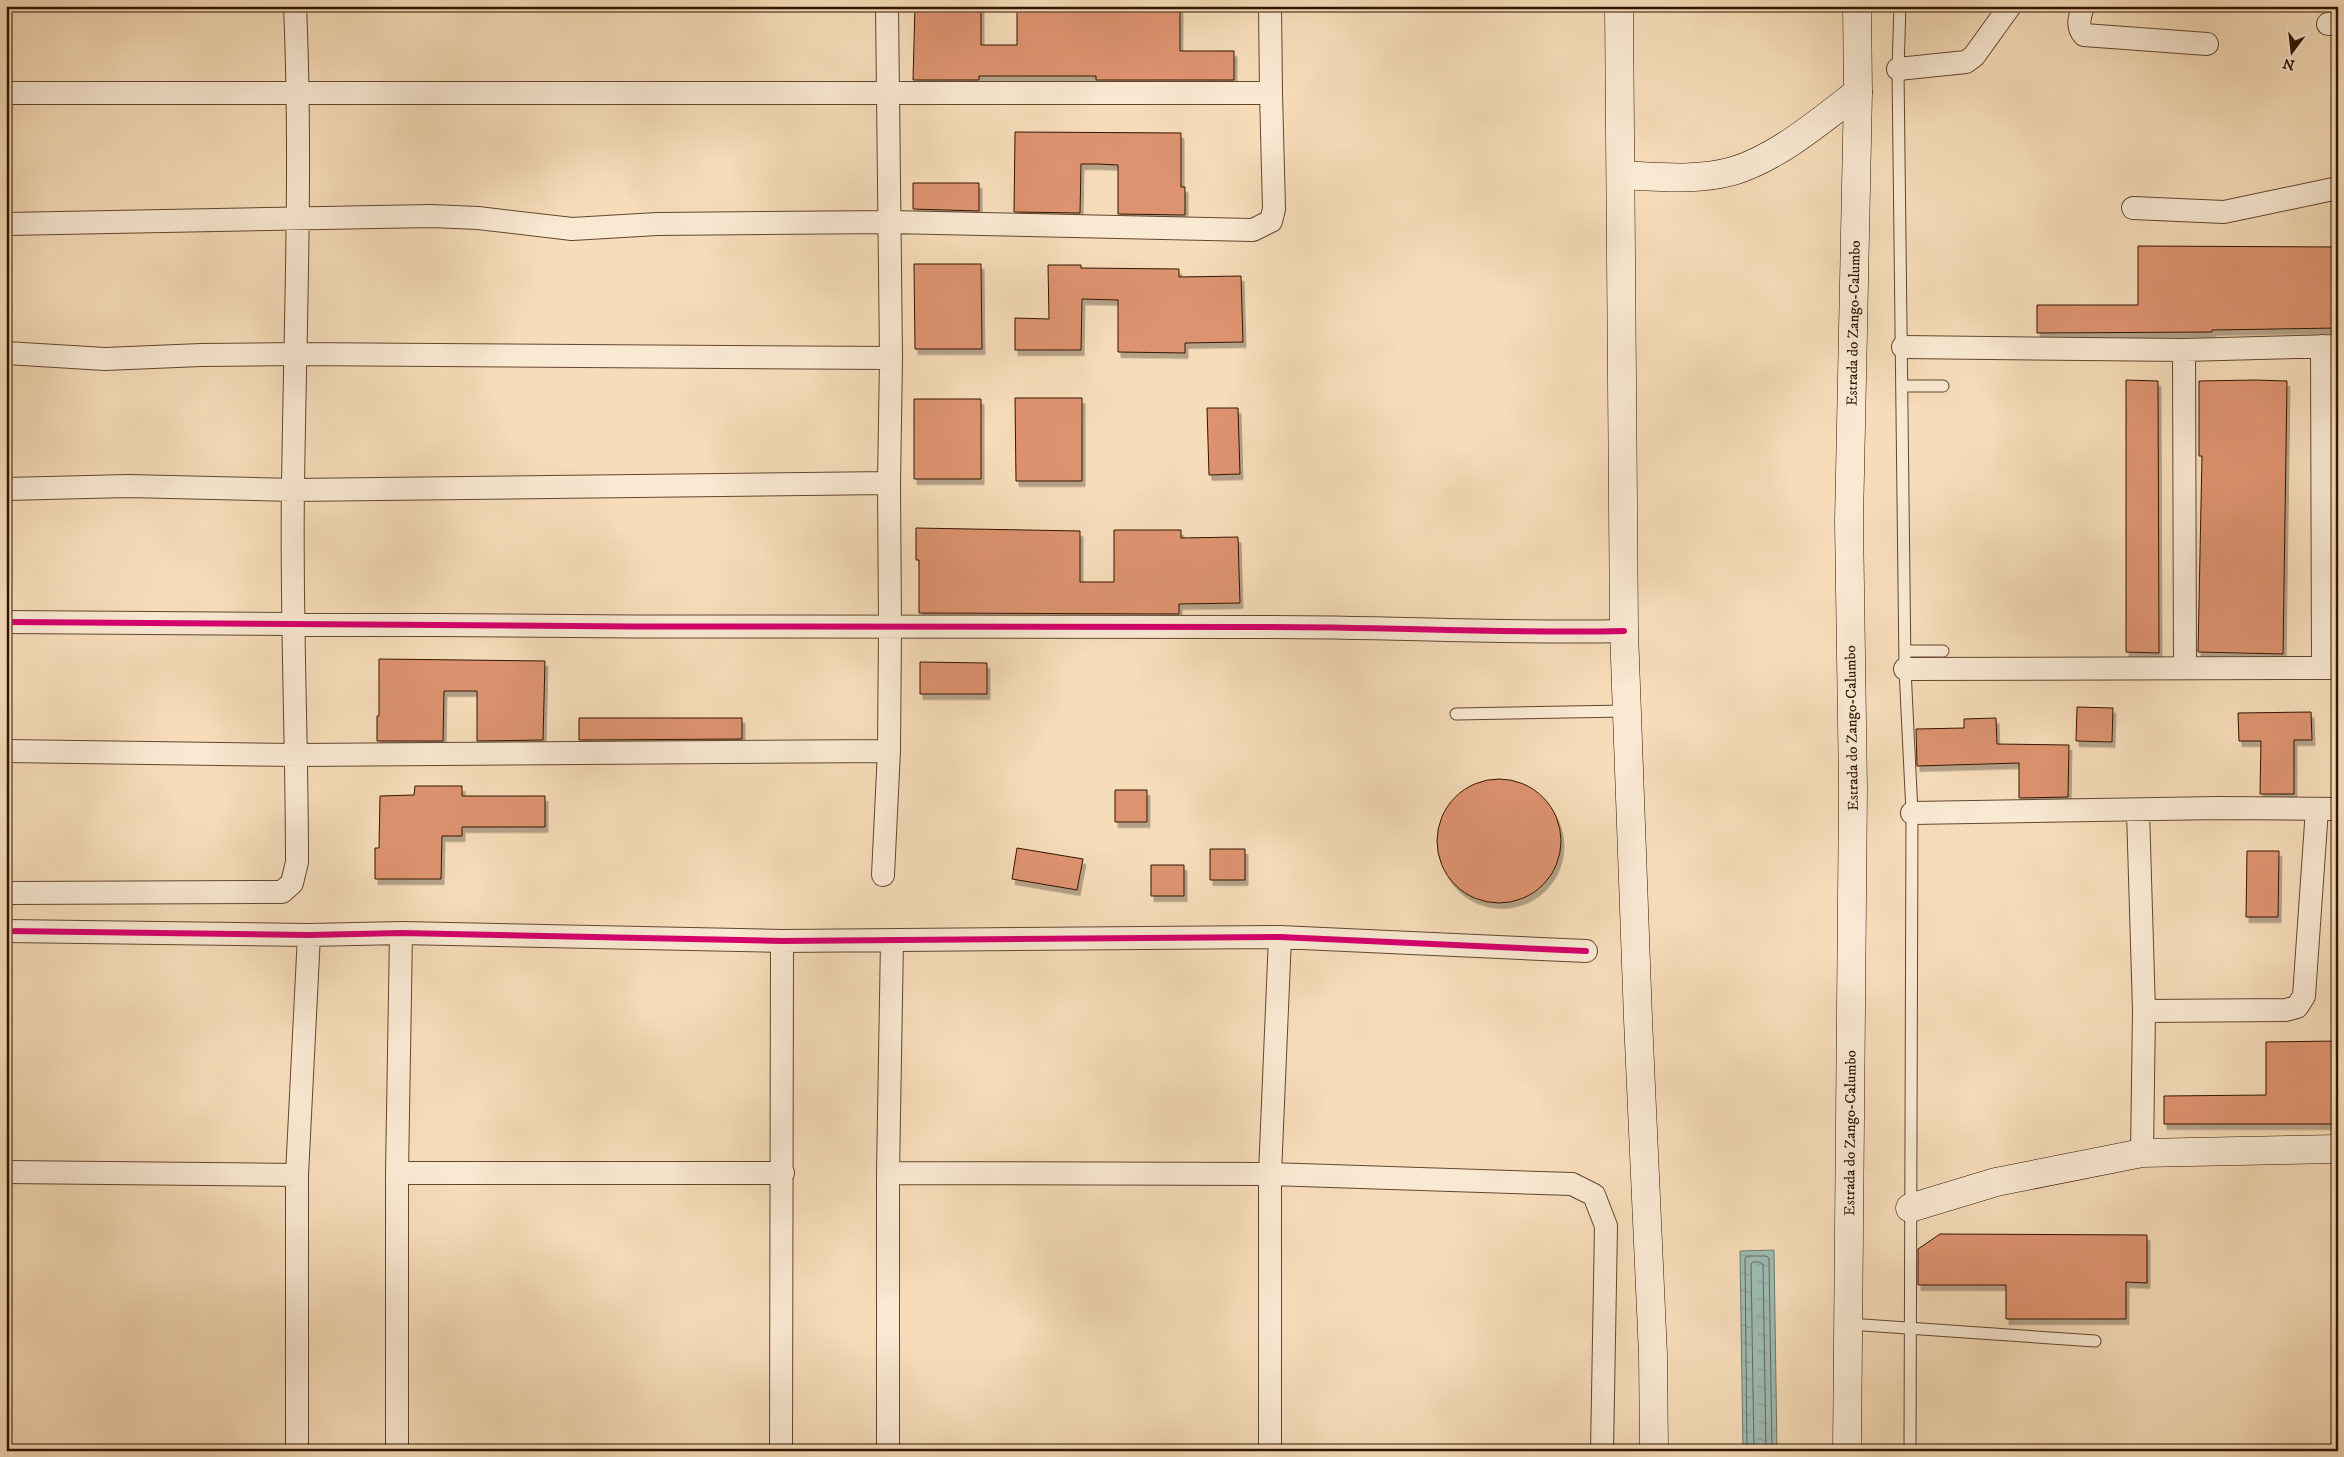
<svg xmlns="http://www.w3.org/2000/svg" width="2344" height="1457" viewBox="0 0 2344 1457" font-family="'IM FELL DW Pica',serif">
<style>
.water{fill:url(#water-ripples);stroke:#72796c}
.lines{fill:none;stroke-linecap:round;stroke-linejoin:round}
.shore{stroke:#67685a;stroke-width:1}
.building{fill:#de936f;stroke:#311500;filter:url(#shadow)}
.lane-casing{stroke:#62472e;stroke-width:13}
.street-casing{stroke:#62472e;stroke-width:24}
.secondary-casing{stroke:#311500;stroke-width:29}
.lane{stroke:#f9e8d2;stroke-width:11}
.street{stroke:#f9e8d2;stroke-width:22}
.secondary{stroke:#f9e8d2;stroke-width:28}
.cycleway-casing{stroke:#f9e8d2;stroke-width:9}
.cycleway{stroke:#d6006c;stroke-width:6}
.labels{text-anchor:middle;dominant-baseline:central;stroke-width:5;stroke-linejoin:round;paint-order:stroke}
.street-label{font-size:15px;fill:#311500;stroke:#f9e8d2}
</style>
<defs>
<pattern id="water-ripples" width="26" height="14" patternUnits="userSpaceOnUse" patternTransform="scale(1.25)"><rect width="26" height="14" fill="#9dbbb4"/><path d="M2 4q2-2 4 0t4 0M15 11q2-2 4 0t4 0" fill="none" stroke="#88a099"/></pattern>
<filter id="shadow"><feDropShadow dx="3" dy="5.5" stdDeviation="0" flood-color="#0004"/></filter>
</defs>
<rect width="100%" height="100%" fill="#f6dcb9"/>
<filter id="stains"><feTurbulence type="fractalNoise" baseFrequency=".004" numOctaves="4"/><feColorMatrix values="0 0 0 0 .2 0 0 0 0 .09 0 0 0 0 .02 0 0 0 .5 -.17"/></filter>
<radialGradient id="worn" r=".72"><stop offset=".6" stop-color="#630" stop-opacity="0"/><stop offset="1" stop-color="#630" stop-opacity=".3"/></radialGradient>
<!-- water -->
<path class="water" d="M1774,1250L1777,1451H1743L1740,1251Z"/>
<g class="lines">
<!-- shore -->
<path class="shore" d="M1747,1451L1745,1258L1747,1256H1766L1769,1258L1772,1451
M1754,1451L1751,1264L1753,1262H1760L1763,1264L1766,1451"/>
</g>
<!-- building -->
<path class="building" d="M915,6H981V45H1017V6H1180V51H1234V80H1096V76H979V80H913Z
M1015,132L1181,133V187H1185V215L1118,214V165L1098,164H1081L1080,213L1014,212Z
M913,183H979V211L913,209Z
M2138,246L2338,247V328L2212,330V332L2037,333V305H2138Z
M914,264H981L982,349H915Z
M1048,265H1081V268L1179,269V277L1241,276L1243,342L1185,343V353L1118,352V300L1082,299L1081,350H1015V318L1049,319Z
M2126,380L2158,381L2159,653L2126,652Z
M2255,380L2287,381L2283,654L2198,652L2202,456H2199V381Z
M1015,398H1082V481H1016Z
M914,399H981V479H914Z
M1207,408H1238L1240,474L1209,475Z
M916,528L1080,531V582H1114V530H1181V538L1238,537L1240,603L1179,604V614L919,613V560H916Z
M379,659L545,661L543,740L477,741V691H444L443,741H377V716H379Z
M920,662L987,663V694H920Z
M2077,707L2113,708L2112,742L2076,741Z
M2311,712L2312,740H2294V794H2260L2261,741H2239L2238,713Z
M579,718H742V739L579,740Z
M1996,718L1997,744L2069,745L2068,797L2019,798V763L1917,766L1916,729L1964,728V719Z
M1437 841a62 62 0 1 1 124 0a62 62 0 1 1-124 0Z
M415,786H462V796H545V827H462V836H442L441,879H375V848H379L380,796L414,795Z
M1115,790H1147V822H1115Z
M1017,848L1083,859L1077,890L1012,879Z
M1210,849H1245V880H1210Z
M2247,851H2279L2278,917H2246Z
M1151,865H1184V896H1151Z
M2338,1041V1124H2164V1096L2266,1095V1042Z
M1940,1234L2147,1235V1283L2126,1282V1319H2006V1285H1918V1249Z"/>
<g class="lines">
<defs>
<path id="lane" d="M1900,6L1898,69L1905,669L1912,813L1910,1451
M1904,386H1943
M1905,651H1943
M1456,714L1626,711
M1849,1324L2095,1341"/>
<path id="street" d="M2083,6C2080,17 2076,26 2084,35L2207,44
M2328,24L2338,23
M1898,69L1966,62L1974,56L2010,6
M6,93H1271L1270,6
M2133,208L2224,212L2338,188
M6,224L431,216L478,218L572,229L657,224L890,222L1253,230L1271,221L1274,209L1271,93
M2322,346L2323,668
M1903,347L2184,350L2338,346
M2184,350L2185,667
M6,353L105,359L201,355L295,354L891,358
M6,489L128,486L293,490L889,483
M6,622C421,626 835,628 1250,627C1375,626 1499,634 1624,631
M1905,669L2338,668
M6,751L297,755L889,751
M2138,811L2144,1011L2142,1153
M1912,813L2219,808L2338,809
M883,875L889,751L890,628L889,483L891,358L887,6
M6,893L282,892L292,883L297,862C297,738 291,613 293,488C295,327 302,167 295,6
M6,931L309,935L401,933L782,941L1280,937L1586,951
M2144,1011L2286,1010L2297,1007L2304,996L2317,809
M6,1172L297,1175
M397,1173H783
M888,1173L1270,1174L1572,1184L1594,1195L1606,1226L1602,1451
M297,1451V1175L309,935
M397,1451V1173L401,933
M781,1451L782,941
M888,1451V1173L892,940
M1270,1451V1174L1280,937"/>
<g id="secondary">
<path d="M1619,6L1624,631L1638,1019L1653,1355L1654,1451"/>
<path d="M1622,175C1658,177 1698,181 1733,171C1777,158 1822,120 1858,92"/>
<path d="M1910,1208L1996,1182L2142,1153L2338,1149"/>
<path id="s1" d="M1847,1451L1853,789L1849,521L1858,92L1857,6"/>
</g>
</defs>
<!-- lane casing -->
<use href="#lane" class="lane-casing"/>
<!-- street casing -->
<use href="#street" class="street-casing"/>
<!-- secondary casing -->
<use href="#secondary" class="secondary-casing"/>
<!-- lane -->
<use href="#lane" class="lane"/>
<!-- street -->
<use href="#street" class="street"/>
<!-- secondary -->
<use href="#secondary" class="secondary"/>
<defs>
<path id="cycleway" d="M6,622C421,626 835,628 1250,627C1375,626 1499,634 1624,631
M6,931L309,935L401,933L782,941L1280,937L1586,951"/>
</defs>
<!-- cycleway casing -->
<use href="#cycleway" class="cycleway-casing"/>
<!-- cycleway -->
<use href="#cycleway" class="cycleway"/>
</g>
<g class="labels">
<!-- street labels -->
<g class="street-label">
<text stroke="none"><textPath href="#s1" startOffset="1128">Estrada do Zango-Calumbo</textPath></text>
<text transform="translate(1852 728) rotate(-91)">Estrada do Zango-Calumbo</text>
<text stroke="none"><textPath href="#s1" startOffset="318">Estrada do Zango-Calumbo</textPath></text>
</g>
</g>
<!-- margin -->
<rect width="2344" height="1457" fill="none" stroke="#f6dcb9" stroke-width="25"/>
<rect x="8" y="8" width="2329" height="1442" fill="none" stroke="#311500" stroke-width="2.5"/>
<rect x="12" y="12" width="2319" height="1432" fill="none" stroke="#311500"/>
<!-- north arrow -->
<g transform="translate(2292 52) rotate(195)" stroke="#f9e8d2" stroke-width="4" paint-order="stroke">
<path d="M0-4L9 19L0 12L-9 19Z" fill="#311500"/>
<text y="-8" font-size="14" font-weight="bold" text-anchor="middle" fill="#311500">N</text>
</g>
<rect width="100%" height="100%" filter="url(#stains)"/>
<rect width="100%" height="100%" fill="url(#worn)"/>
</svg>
